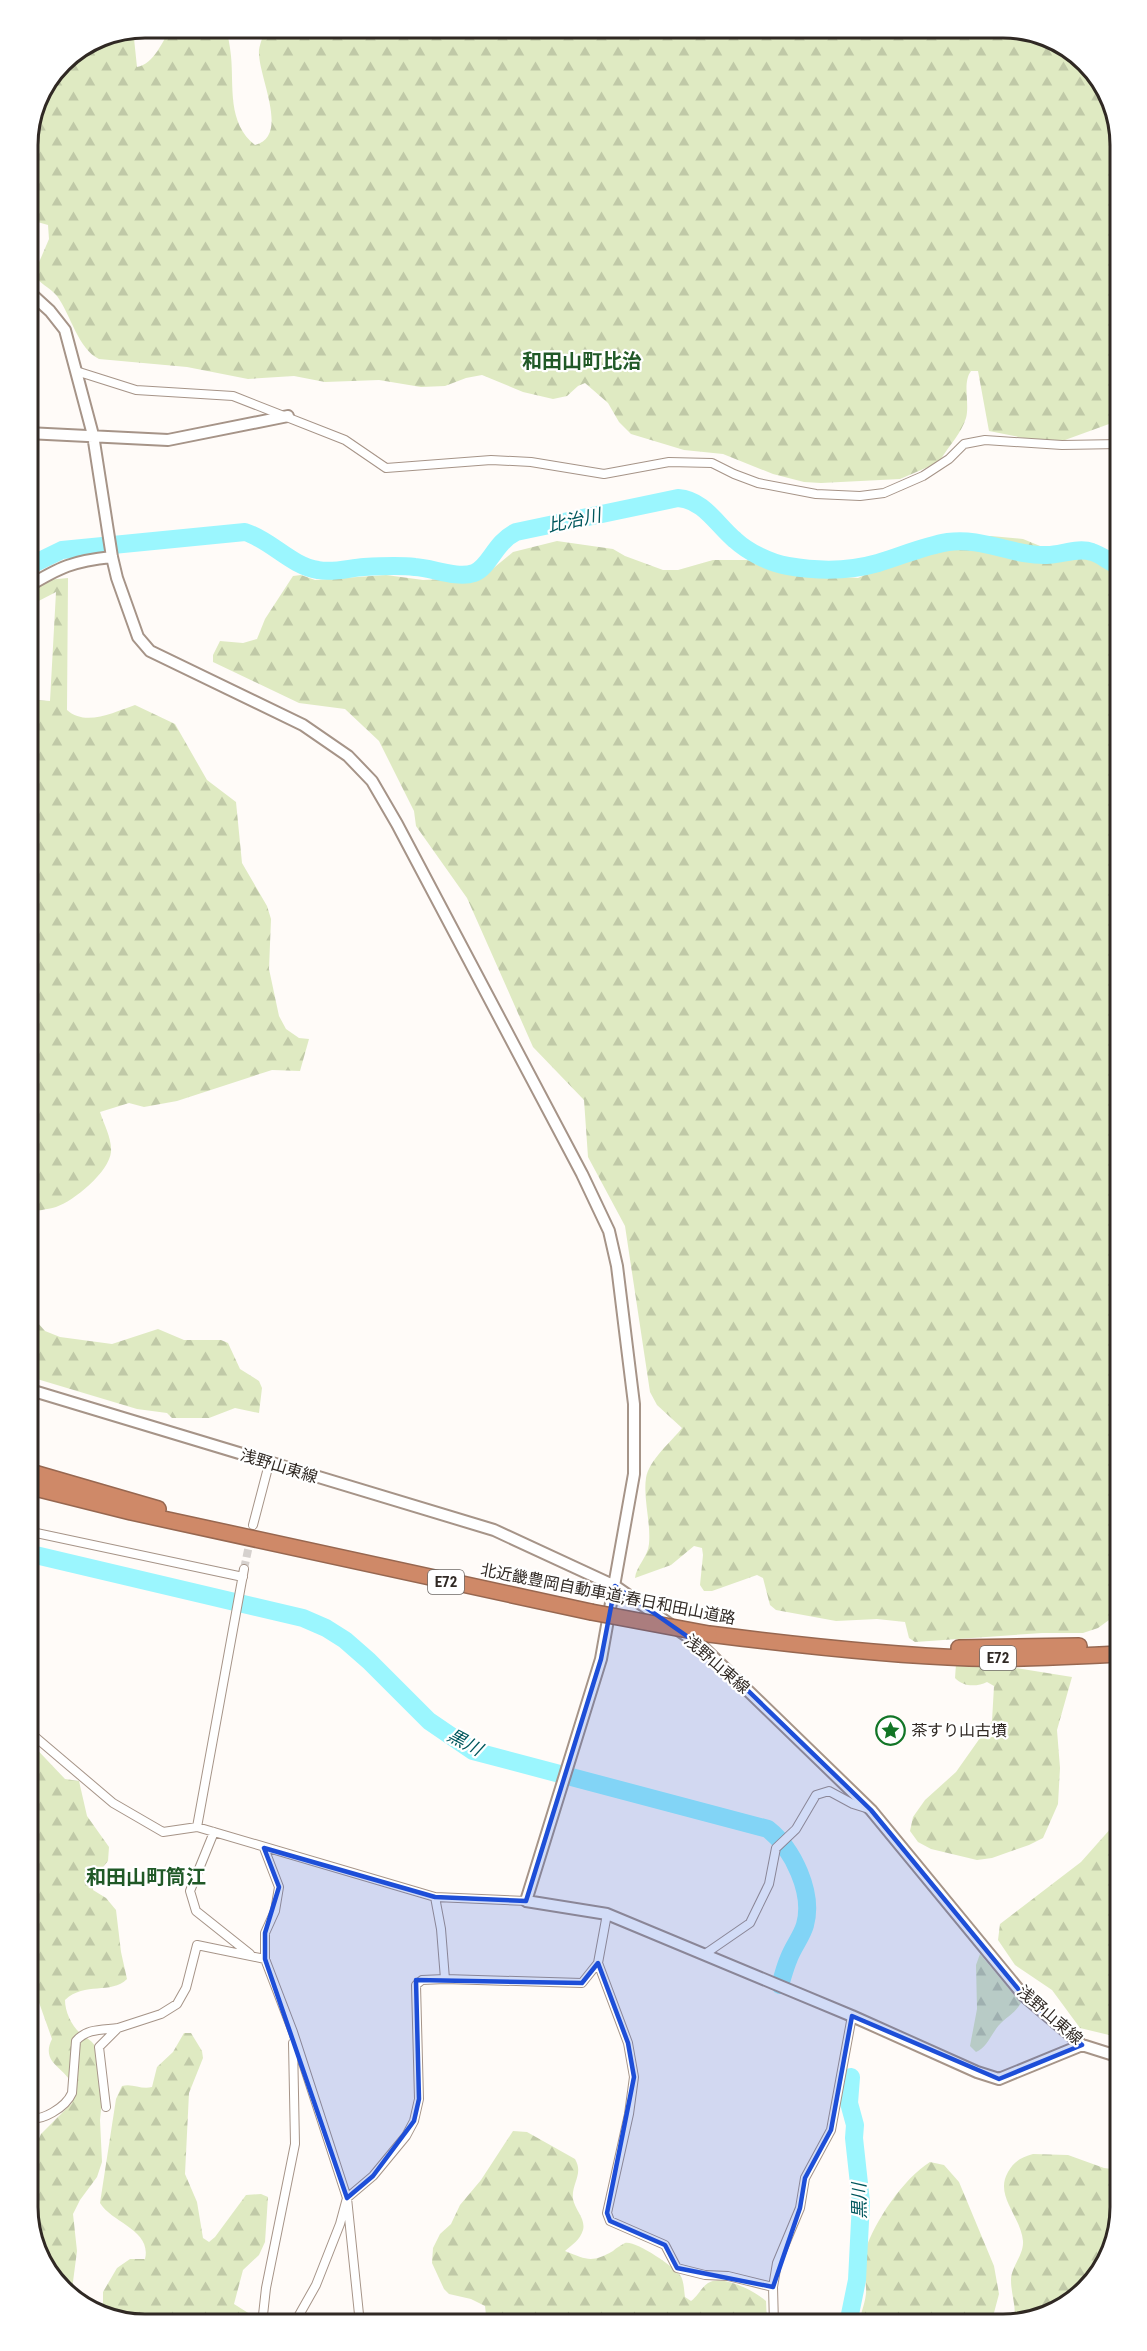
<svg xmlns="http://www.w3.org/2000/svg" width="1147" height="2351" viewBox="0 0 1147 2351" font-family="'Roboto Condensed','Noto Sans JP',sans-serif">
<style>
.forest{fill:url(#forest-firs)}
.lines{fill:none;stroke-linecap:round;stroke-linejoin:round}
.river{stroke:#9bf6fe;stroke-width:18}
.street-tunnel{stroke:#d6d1ce;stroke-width:8;stroke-dasharray:8 4;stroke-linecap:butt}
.street-casing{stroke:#a69488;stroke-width:10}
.secondary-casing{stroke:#a69488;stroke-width:14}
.highway-casing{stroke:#976750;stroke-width:18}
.street{stroke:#fff;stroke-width:8}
.secondary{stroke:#fff;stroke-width:10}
.highway{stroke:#cf8968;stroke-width:15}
.highway-bridge-casing{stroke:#976750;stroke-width:18;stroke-linecap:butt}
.highway-bridge{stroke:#cf8968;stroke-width:15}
.marked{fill:#1d4ed8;fill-opacity:0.2;stroke:#1d4ed8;stroke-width:4.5;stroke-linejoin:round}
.labels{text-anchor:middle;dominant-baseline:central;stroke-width:4.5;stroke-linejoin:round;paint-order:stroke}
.shield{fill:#fff;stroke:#6e6966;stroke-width:1.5}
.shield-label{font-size:15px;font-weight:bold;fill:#302924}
.street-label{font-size:16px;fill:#302924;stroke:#fff}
.poi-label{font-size:16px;fill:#302924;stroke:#fff;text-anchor:start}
.water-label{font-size:18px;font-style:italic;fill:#00575d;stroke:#fff}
.quarter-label{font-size:20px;font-weight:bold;fill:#205927;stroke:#fff}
.rim{fill:none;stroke:#302924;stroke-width:3}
</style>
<defs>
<pattern id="forest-firs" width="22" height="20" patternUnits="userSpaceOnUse" patternTransform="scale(1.5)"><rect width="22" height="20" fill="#dfeac2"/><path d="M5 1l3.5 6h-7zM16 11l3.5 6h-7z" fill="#c0c9a7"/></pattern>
</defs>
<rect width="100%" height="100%" fill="#fffbf8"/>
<!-- forest -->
<path class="forest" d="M171,27H226C228,36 230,46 231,56C234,87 227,123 255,145C291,136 257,75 259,50C260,43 264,34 266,27H1010L1074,51L1111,100L1120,145V420L1054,444L989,431L978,371H971C962,383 970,403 966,418C962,432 949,446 941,459L935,464L900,479L821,483L804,482L773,474L723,454L684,450L631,434L619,422L608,403L585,383L578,386L567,396L553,399L523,392L482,375L466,378L445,386L421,387L379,380L325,382L294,376L248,379L187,367L99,359C78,349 71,315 57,296C50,287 39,284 34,274L49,239L48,225L27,219V137L36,99L62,61L100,36L133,29L137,67C154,64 163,41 171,27Z
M967,536H991L1023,539L1045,548H1076L1098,552L1120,561V1612L1098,1628L1083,1633H1042L915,1642L909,1638L905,1622L877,1619L836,1621L776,1610L770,1605L763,1578L757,1575L712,1591H704L700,1585L703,1555L702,1548L694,1546L671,1565L635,1578C636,1566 648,1557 649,1544C651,1522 643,1499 646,1478C649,1460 671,1442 682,1428L657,1405L650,1392L625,1226L588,1157L584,1100L533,1047L467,898L416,826L414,811L379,741L345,709L299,703L213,662V655L220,641L243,643L257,639L265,619L293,576L301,575L315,580L386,575L423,580L468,578L490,571L513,552L557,541L613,549L625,556L663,570H678L713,560H746L769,563L775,568L789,573L858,578L925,548Z
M68,578L67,710C86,727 114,712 135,705L175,724L207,780L236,802L242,863L267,906L271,919L269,969L279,1016L286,1029L299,1038L309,1039L300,1071L272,1070L177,1101L144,1107L129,1103L100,1112C104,1125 112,1138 111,1152C109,1172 74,1201 56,1207C46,1210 38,1209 29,1215L37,1239V1322L45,1331L60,1337L112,1344L158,1329L184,1340H221L228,1343L240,1369L259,1381L262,1388L259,1413L235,1408L209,1418H172L167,1413L137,1409L27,1376V695L37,700L50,701L56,592L27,607V591L47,580Z
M978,1662L1072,1677L1057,1730L1060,1768L1058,1804L1043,1838L1029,1845L992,1858L977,1860L931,1849L918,1842L910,1831L913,1817L925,1800L956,1772L992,1721L994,1686L987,1682C977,1687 963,1687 955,1678L956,1664Z
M27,1739L65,1779L79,1781L87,1816L109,1847L108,1861L93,1879V1890L106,1898L116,1910L121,1952L127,1979C111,1995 85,1981 65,2000C65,2011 71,2025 80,2033C85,2038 91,2039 95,2046L103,2090L100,2120L102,2162L97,2177L80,2200L73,2214L77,2251L71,2297L36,2251L27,2206V2165L41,2134L72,2103C72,2098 74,2092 73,2088C69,2068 39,2065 52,2039L36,1994L27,1985Z
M1120,1818V2032L1109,2035L1080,2028L1052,1990L1015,1965L998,1940L1000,1924L1081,1862Z
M980,1954L1021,2003C1016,2012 1008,2016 1001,2023C991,2033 988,2047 976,2052L970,2046L977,2009L976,1965Z
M184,2033H191L202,2051L203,2058L189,2093L185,2174L197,2202L203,2238L209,2242L215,2237L246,2195L261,2194L268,2197L265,2242L259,2255L243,2270L234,2304L253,2316V2324H137L103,2311V2292L117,2268L130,2259H145C152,2230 112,2223 100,2203L116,2099L122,2086C133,2083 141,2090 152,2087L157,2067L173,2052Z
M513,2131L527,2132L575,2159C584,2174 571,2184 573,2199C575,2210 586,2219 583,2230C580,2240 572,2245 565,2251C587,2260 592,2263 613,2251C616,2248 621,2245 625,2243C635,2240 673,2266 680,2275C684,2280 684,2291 685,2297L691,2301C698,2296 701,2288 708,2283C722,2274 755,2291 766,2301L767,2324H487L485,2306L471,2299L449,2294L444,2289L432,2263L433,2248L440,2234L451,2224L460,2205L481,2180Z
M1033,2154L1068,2155L1104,2168L1120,2170V2207L1100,2272L1047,2315L1014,2322C1017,2307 1011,2295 1011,2280C1011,2267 1024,2255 1023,2241C1021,2216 994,2196 1008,2172C1014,2161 1022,2157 1033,2154Z
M930,2162L944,2165L959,2182L994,2266L999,2294L991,2324H858C861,2313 867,2299 866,2288C866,2275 861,2264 865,2251C875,2221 903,2179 930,2162Z"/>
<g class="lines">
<!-- river -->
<path class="river" d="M27,567L62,550L245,532C271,540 291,566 318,570C334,573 349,568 364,567C381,566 399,565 415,567C433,568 457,579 474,573C490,567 494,543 516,532L678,498C704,500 716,524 735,540C748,552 770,563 788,566C817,571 850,571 878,563C902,556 923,546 948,542C982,537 1013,556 1047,555C1061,555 1078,547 1092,552C1102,555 1110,563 1120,566
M27,1553L303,1618L326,1628L345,1640L369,1661L429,1721L473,1751L768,1829C793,1849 814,1893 805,1925C802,1936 793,1947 789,1958C785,1967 783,1976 780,1985
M848,2324L857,2280L861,2202L854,2138L855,2125L849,2103L851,2077"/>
<!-- street-tunnel -->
<path class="street-tunnel" d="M244,1569L251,1536"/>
<defs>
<path id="street" d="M76,371L136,390L233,396L345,440L386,468L491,460L531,462L604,474L669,462L712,463L734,474L758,483L816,494L860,496L884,493L923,476L949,459L964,444L985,440L1062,445L1120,444
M253,1525L269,1464
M27,1531L243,1577
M27,1730L113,1803L163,1832L197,1827L435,1897L526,1901
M197,1827L244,1569
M214,1832L190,1891L196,1911L250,1954
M264,1848L279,1887L275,1911L265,1933V1959L293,2032L347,2198L360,2324
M435,1897L441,1929L445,1979
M705,1954L750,1923L769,1884L776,1848L796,1829L816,1795L829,1791L853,1804L869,1809
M598,1963L628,2043L634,2077L629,2114L607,2213L610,2221L665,2245L677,2268L705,2275L728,2276L773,2287
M106,2107L99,2047L118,2028L161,2014L177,2004L186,1988L197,1945L265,1959
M27,2117C41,2123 66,2107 72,2093L76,2041C87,2028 103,2030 118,2028
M262,2324L266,2288L295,2144L293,2043
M294,2324L316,2285L340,2224L347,2198L373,2176L406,2136L414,2121L419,2099L416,1985L422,1980L445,1979L582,1983L598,1963L607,1914
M774,2324L773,2287L777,2263L800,2208L805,2178L831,2130L852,2016"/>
<path id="secondary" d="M27,290L50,311L65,330L93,435L112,557L117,578L138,637L150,651L303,725L348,756L372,781L397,824L582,1174L609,1231L617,1266L634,1404V1474L601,1659L526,1901L607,1914L852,2016L977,2072L999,2079L1082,2045
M27,433L168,440L288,416
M27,587C60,567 73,561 112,557
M27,1389L494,1530L615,1586L704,1648L871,1810L1024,1996L1082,2045L1120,2057"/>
<path id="highway" d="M27,1471L158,1509
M27,1486L131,1512L591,1612
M709,1634C795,1645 882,1655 969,1658C1019,1660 1070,1656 1120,1654
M959,1648L1079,1646"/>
</defs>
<!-- street casing -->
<use href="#street" class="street-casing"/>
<!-- secondary casing -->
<use href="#secondary" class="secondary-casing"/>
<!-- highway casing -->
<use href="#highway" class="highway-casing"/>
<!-- street -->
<use href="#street" class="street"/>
<!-- secondary -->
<use href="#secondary" class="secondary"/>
<!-- highway -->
<use href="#highway" class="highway"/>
<defs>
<path id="highway-bridge" d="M591,1612L709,1634"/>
</defs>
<!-- highway-bridge casing -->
<use href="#highway-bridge" class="highway-bridge-casing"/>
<!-- highway-bridge -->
<use href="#highway-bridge" class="highway-bridge"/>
</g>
<!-- marked area -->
<path class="marked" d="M615,1586L704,1648L871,1810L1024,1996L1082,2045L999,2079L852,2016L831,2130L805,2178L800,2208L773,2287L677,2268L665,2245L610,2221L607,2213L634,2077L628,2043L598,1963L582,1983L416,1980L419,2099L414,2121L373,2176L347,2198L265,1959V1933L279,1887L264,1848L435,1897L526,1901L601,1659Z"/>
<!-- icons -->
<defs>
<symbol id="sight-ring" viewBox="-11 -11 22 22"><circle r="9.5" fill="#fff" stroke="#127526" stroke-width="1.5"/><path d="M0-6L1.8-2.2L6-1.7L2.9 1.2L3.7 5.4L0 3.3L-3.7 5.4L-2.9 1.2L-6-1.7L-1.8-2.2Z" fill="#127526"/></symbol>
</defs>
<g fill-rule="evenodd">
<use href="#sight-ring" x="874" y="1714" width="33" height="33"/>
</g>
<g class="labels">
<!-- shield labels -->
<g class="shield">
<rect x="428" y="1570" width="36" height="24" rx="4.5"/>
<rect x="980" y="1646" width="36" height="24" rx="4.5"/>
</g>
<g class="shield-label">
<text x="446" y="1582">E72</text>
<text x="998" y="1658">E72</text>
</g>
<!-- street labels -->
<g class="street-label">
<text transform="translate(279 1466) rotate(17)">浅野山東線</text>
<text transform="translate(608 1594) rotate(11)">北近畿豊岡自動車道;春日和田山道路</text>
<text transform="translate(717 1664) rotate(41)">浅野山東線</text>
<text transform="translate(1050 2015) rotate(41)">浅野山東線</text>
</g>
<!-- poi labels -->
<g class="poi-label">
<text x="911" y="1730">茶すり山古墳</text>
</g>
<!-- water labels -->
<g class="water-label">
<text transform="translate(574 520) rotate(-12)">比治川</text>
<text transform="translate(465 1742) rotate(28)">黒川</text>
<text transform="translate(859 2201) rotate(-91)">黒川</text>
</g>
<!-- quarter labels -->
<g class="quarter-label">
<text x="582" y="361">和田山町比治</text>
<text x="146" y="1877">和田山町筒江</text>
</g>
</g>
<!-- crop -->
<path d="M0 0H1147V2351H0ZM145 38H1003A107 107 0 0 1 1110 145V2207A107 107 0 0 1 1003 2314H145A107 107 0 0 1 38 2207V145A107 107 0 0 1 145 38Z" fill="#fff" fill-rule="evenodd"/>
<path class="rim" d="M145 38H1003A107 107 0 0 1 1110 145V2207A107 107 0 0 1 1003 2314H145A107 107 0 0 1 38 2207V145A107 107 0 0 1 145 38Z"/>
</svg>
